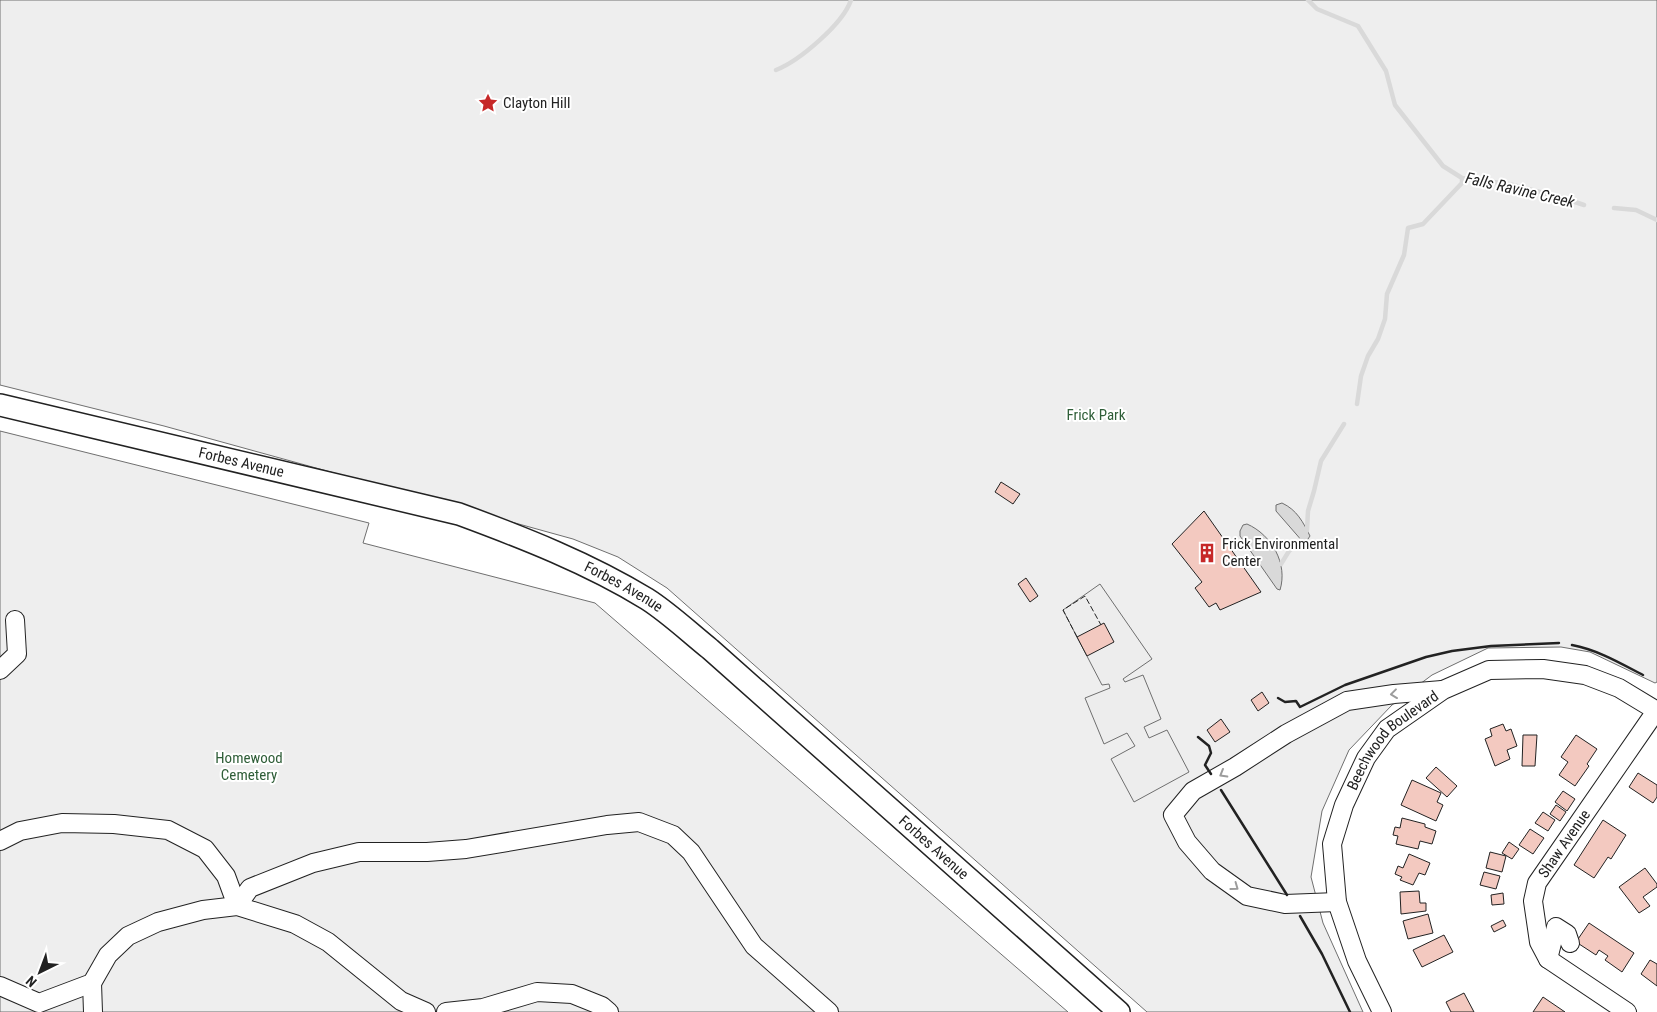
<svg xmlns="http://www.w3.org/2000/svg" width="1657" height="1012" viewBox="0 0 1657 1012" font-family="'Roboto Condensed',sans-serif">
<style>
.green{fill:#eee;stroke:#6f6f6f}
.parking{fill:#ededed;stroke:#6f6f6f}
.water{fill:#d9d9d9;stroke:#6f6f6f}
.lines{fill:none;stroke-linecap:round;stroke-linejoin:round}
.stream{stroke:#d9d9d9;stroke-width:4.5}
.building{fill:#f3c9c0;stroke:#222}
.minor-casing{stroke:#222;stroke-width:20}
.major-casing{stroke:#222;stroke-width:24}
.minor{stroke:#fff;stroke-width:18}
.major{stroke:#fff;stroke-width:21}
.fence{stroke:#222;stroke-width:1;stroke-dasharray:6 2.5;stroke-linecap:butt}
.wall{stroke:#222;stroke-width:2.5}
.oneway{stroke:#9c9c9c}
.labels{text-anchor:middle;dominant-baseline:central;stroke-width:4;stroke-linejoin:round;paint-order:stroke}
.poi-label{font-size:15px;fill:#222;stroke:#fff;text-anchor:start}
.park-label{font-size:15px;fill:#2f5e38;stroke:#fff}
.street-label{font-size:15px;fill:#222;stroke:#fff}
.water-label{font-size:16px;font-style:italic;fill:#222;stroke:#fff}
</style>
<rect width="100%" height="100%" fill="#fff"/>
<!-- green -->
<path class="green" d="M0,0H1657V682L1655,683L1590,652L1561,647L1488,648L1432,675L1392,705L1349,750L1322,811L1311,877L1323,923L1363,1012H1147L667,588L618,557L573,539L164,426L0,385Z
M0,431L369,523L363,543L595,603L1068,1012H0Z"/>
<!-- parking -->
<path class="parking" d="M1100,584L1152,659L1123,679L1125,682L1143,675L1161,719L1144,727L1149,738L1167,730L1189,772L1134,802L1111,759L1135,746L1127,733L1104,744L1085,698L1110,688L1109,684L1102,685L1063,610Z"/>
<!-- water -->
<path class="water" d="M1282,503C1297,510 1303,522 1310,536L1306,542H1303L1276,511V505Z
M1247,524C1272,535 1288,564 1280,590L1277,589L1240,536V531L1243,525Z"/>
<g class="lines">
<!-- stream -->
<path class="stream" d="M1308,0L1317,9L1358,26L1386,71L1395,105L1443,166L1462,178L1509,184L1563,198L1584,205
M776,70C799,61 843,24 851,0
M1614,208L1636,210L1657,220
M1357,404L1361,376L1368,356L1378,339L1385,319L1387,294L1404,255L1408,228L1423,224L1462,183V178
M1281,564L1289,551L1301,540L1307,530L1308,511L1314,491L1321,461L1344,424"/>
</g>
<!-- building -->
<path class="building" d="M1001,482L1020,494L1013,504L995,492Z
M1204,511L1261,592L1220,610L1216,603L1209,607L1195,588L1202,582L1172,544Z
M1026,578L1038,596L1030,602L1018,584Z
M1104,623L1114,642L1087,656L1077,637Z
M1262,692L1269,703L1258,711L1251,700Z
M1221,719L1230,732L1215,742L1207,730Z
M1503,724L1506,731L1511,729L1517,746L1507,750L1510,759L1495,766L1485,739L1492,736L1490,729Z
M1523,735H1537L1535,766H1522Z
M1576,735L1597,749L1587,764L1589,766L1575,786L1559,775L1568,762L1561,757Z
M1436,767L1457,786L1447,797L1426,778Z
M1638,773L1657,785V797L1653,803L1629,787Z
M1412,780L1441,793L1437,802L1443,805L1436,821L1401,805Z
M1563,791L1575,799L1567,811L1555,802Z
M1556,805L1566,812L1560,821L1550,814Z
M1543,812L1555,820L1548,831L1535,823Z
M1402,818L1425,824V827L1436,831L1432,844L1420,841L1418,849L1396,844L1398,836L1393,835L1395,827L1400,828Z
M1603,820L1626,835L1611,859L1608,857L1594,878L1574,865Z
M1530,829L1544,838L1533,854L1519,845Z
M1509,842L1519,849L1512,859L1502,853Z
M1490,852L1506,856L1502,872L1486,868Z
M1409,854L1430,863L1425,875L1419,873L1413,885L1400,880L1402,877L1395,874L1398,866L1403,868Z
M1645,868L1657,884V887L1643,897L1650,906L1639,913L1619,887Z
M1484,872L1500,876L1496,889L1480,885Z
M1419,891L1420,903H1426V911L1401,914L1400,892Z
M1503,893L1504,904L1492,905L1491,895Z
M1428,914L1433,933L1408,939L1403,921Z
M1503,920L1506,926L1494,932L1491,926Z
M1589,923L1634,953L1622,972L1605,960L1608,956L1599,950L1596,955L1576,942Z
M1444,935L1453,952L1422,967L1413,950Z
M1650,960L1657,964V986L1641,974Z
M1464,993L1474,1012H1451L1446,1002Z
M1543,997L1565,1012H1533Z"/>
<g class="lines">
<defs>
<g id="minor">
<path d="M0,670L17,654L15,620"/>
<path d="M0,841L20,831L62,823L114,824L168,830L205,849L226,876L237,906"/>
<path d="M1337,902L1285,904L1247,896L1212,871L1187,842L1173,815L1193,791L1235,767L1286,734L1347,701L1394,694L1442,690"/>
<path d="M237,906L250,888L313,863L359,852H427L466,849L607,825L639,822L673,835L691,852L754,946L829,1012"/>
<path d="M1548,959L1556,927L1567,934L1570,943"/>
<path d="M92,983L93,1012"/>
<path d="M0,986L39,1003L92,983L108,955L128,936L158,922L203,910L237,906L295,924L328,942L401,1001L426,1012"/>
<path d="M446,1012L483,1008L537,992L572,994L602,1006L609,1012"/>
<path id="s1" d="M1382,1012L1357,961L1337,902L1332,844L1344,805L1366,758L1387,729L1443,690L1489,670L1543,669L1585,675L1619,688L1657,711"/>
<path id="s2" d="M1627,1012L1548,959L1539,942L1533,901L1537,883L1656,711"/>
</g>
<g id="major">
<path id="s3" d="M0,405L459,514C524,538 588,563 647,599C669,613 690,633 710,649L1119,1012"/>
</g>
</defs>
<!-- minor casing -->
<use href="#minor" class="minor-casing"/>
<!-- major casing -->
<use href="#major" class="major-casing"/>
<!-- minor -->
<use href="#minor" class="minor"/>
<!-- major -->
<use href="#major" class="major"/>
<!-- fence -->
<path class="fence" d="M1077,637L1063,610L1085,596L1101,625"/>
<!-- wall -->
<path class="wall" d="M1572,645C1598,650 1620,663 1643,675
M1278,698L1285,702L1296,701L1300,707L1345,685L1426,657L1452,651L1491,646L1559,643
M1198,737L1209,746L1211,753L1205,765L1211,774
M1221,790L1287,895
M1300,916L1322,954L1350,1012"/>
</g>
<!-- one-way arrows -->
<defs><path id="oneway-chevron" d="M-2-3.5L2.5 0L-2 3.5" fill="none" stroke-width="1.6" stroke-linecap="round" stroke-linejoin="round" transform="scale(1.25)"/></defs>
<g class="oneway">
<use href="#oneway-chevron" transform="translate(1394 694) rotate(173)"/>
<use href="#oneway-chevron" transform="translate(1223 774) rotate(150)"/>
<use href="#oneway-chevron" transform="translate(1235 887) rotate(36)"/>
</g>
<!-- icons -->
<defs>
<symbol id="sight-bare" viewBox="-9 -9 18 18"><path d="M0-6L1.8-2.2L6-1.7L2.9 1.2L3.7 5.4L0 3.3L-3.7 5.4L-2.9 1.2L-6-1.7L-1.8-2.2Z" fill="#c62828" stroke="#fff" stroke-width="2.5" paint-order="stroke"/></symbol>
<symbol id="building-bare" viewBox="-9 -9 18 18"><path d="M-4-6H4V6H1V3H-1V6H-4ZM-2.5-4.3h1.7v1.8h-1.7ZM.8-4.3h1.7v1.8H.8ZM-2.5-1h1.7V.8h-1.7ZM.8-1h1.7V.8H.8Z" fill="#c62828" stroke="#fff" stroke-width="2.5" paint-order="stroke"/></symbol>
</defs>
<g fill-rule="evenodd">
<use href="#sight-bare" x="474" y="89" width="28" height="28"/>
<use href="#building-bare" x="1193" y="539" width="28" height="28"/>
</g>
<g class="labels">
<!-- poi labels -->
<g class="poi-label">
<text x="503" y="103">Clayton Hill</text>
<text x="1222" y="544">Frick Environmental<tspan x="1222" dy="17">Center</tspan></text>
</g>
<!-- park labels -->
<g class="park-label">
<text x="1096" y="415">Frick Park</text>
<text x="249" y="758">Homewood<tspan x="249" dy="17">Cemetery</tspan></text>
</g>
<!-- street labels -->
<g class="street-label">
<text stroke="none"><textPath href="#s3" startOffset="248">Forbes Avenue</textPath></text>
<text stroke="none"><textPath href="#s3" startOffset="652">Forbes Avenue</textPath></text>
<text stroke="none"><textPath href="#s1" startOffset="301">Beechwood Boulevard</textPath></text>
<text stroke="none"><textPath href="#s2" startOffset="222">Shaw Avenue</textPath></text>
<text stroke="none"><textPath href="#s3" startOffset="1058">Forbes Avenue</textPath></text>
</g>
<!-- water labels -->
<g class="water-label">
<text transform="translate(1520 190) rotate(13)">Falls Ravine Creek</text>
</g>
</g>
<!-- north arrow -->
<g transform="translate(40 972) rotate(222)" stroke="#ffffff" stroke-width="4" paint-order="stroke">
<path d="M0-4L9 19L0 12L-9 19Z" fill="#222222"/>
<text y="-8" font-size="14" font-weight="bold" text-anchor="middle" fill="#222222">N</text>
</g>
</svg>
